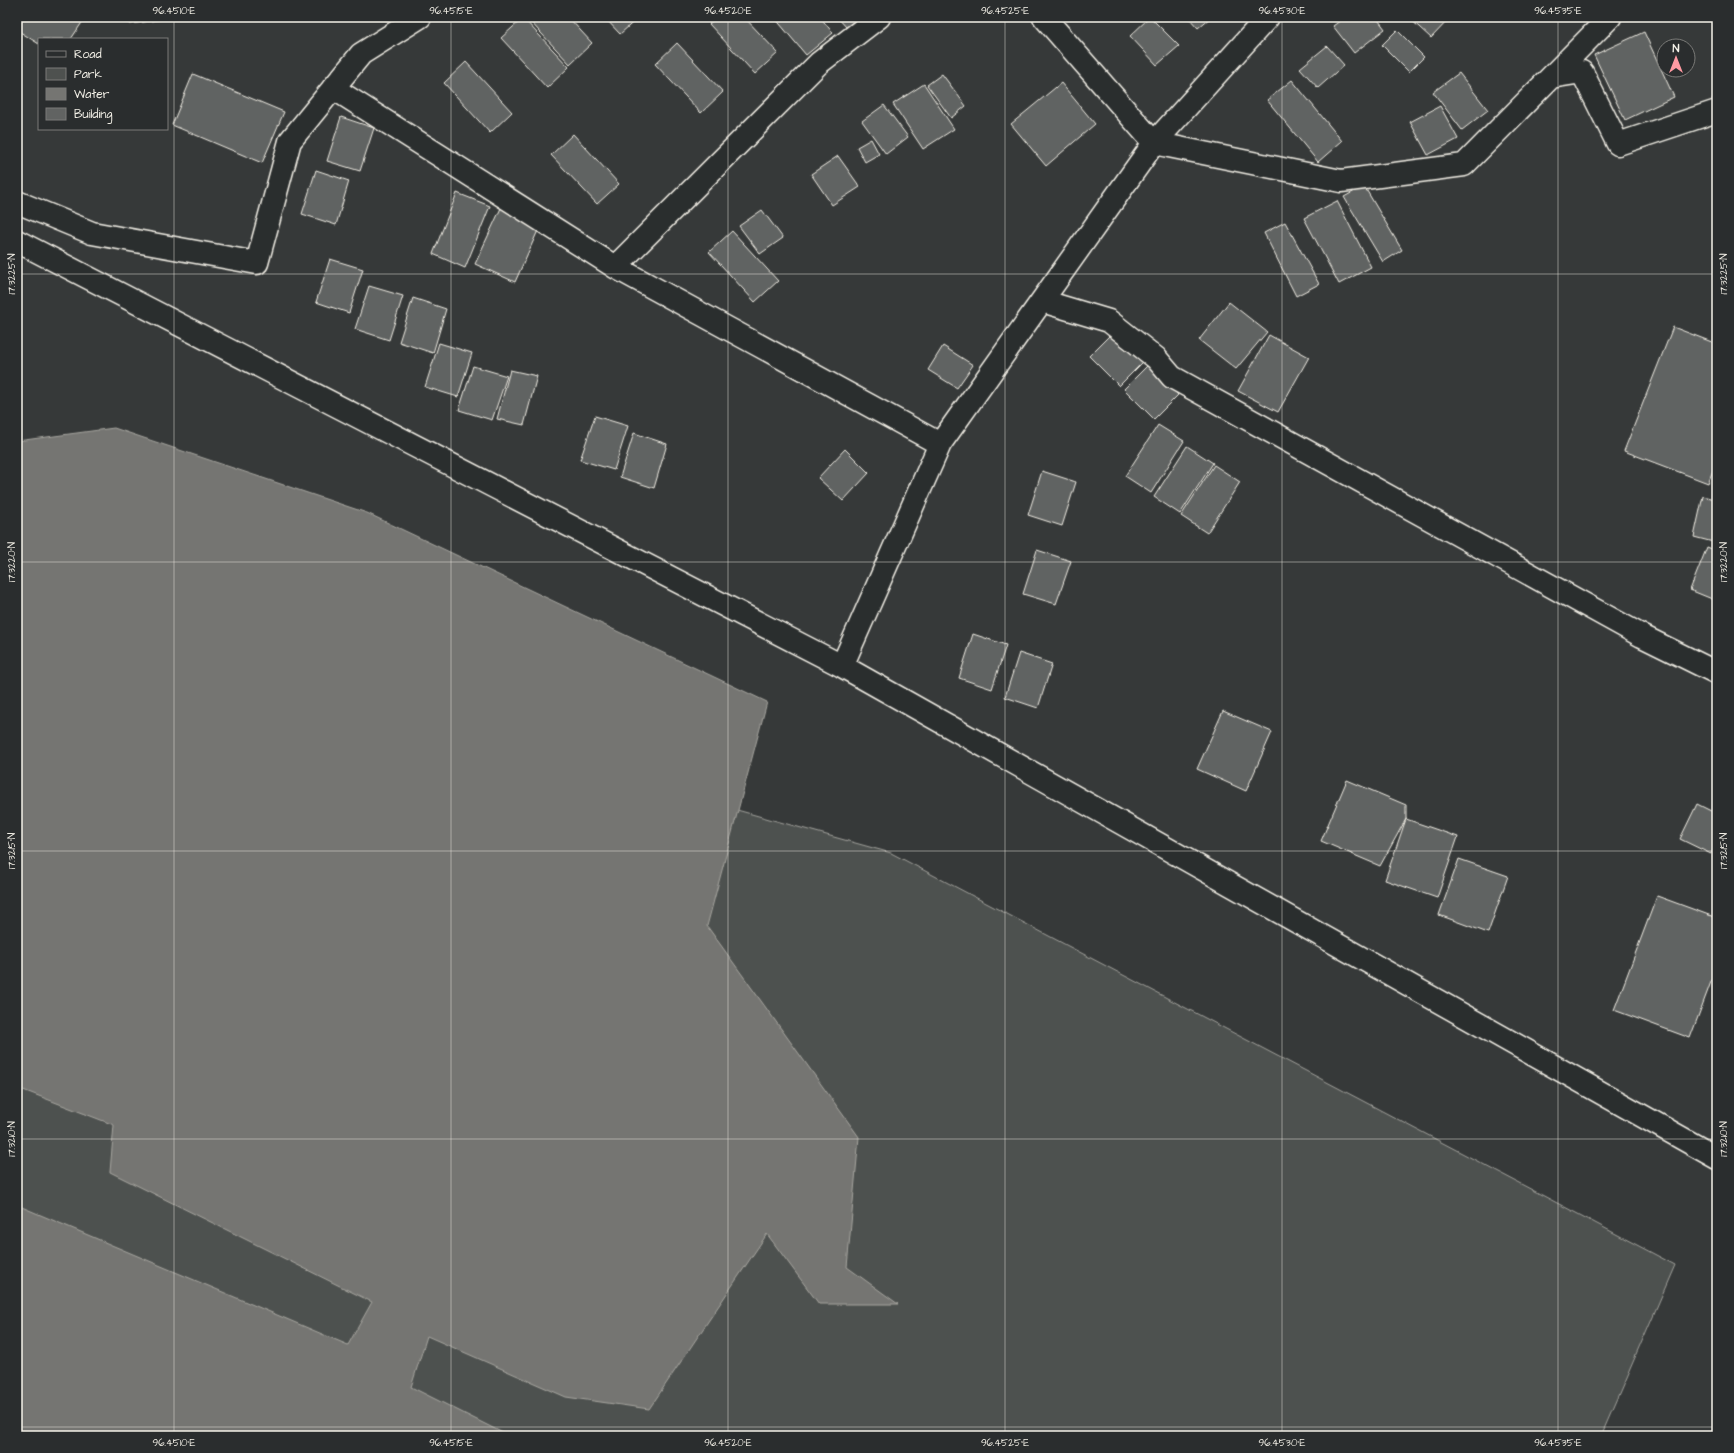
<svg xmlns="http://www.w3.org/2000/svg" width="1734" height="1453" viewBox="0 0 1734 1453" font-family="'Architects Daughter',sans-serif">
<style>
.green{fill:#4e514f;stroke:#a1a19c}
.water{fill:#757572;stroke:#a8a7a1}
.building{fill:#616362;stroke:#f4f1e8}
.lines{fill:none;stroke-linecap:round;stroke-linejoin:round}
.minor-casing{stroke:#f4f1e8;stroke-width:25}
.minor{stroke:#2a2d2e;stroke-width:22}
.ticks{fill:none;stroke:#f4f1e8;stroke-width:1;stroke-opacity:0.45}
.neatline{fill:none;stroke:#f4f1e8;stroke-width:1.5}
.ticks-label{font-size:10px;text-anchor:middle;fill:#f4f1e8}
</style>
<rect width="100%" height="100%" fill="#363939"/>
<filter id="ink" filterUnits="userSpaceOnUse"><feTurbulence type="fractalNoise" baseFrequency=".025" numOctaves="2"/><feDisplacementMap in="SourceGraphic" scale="8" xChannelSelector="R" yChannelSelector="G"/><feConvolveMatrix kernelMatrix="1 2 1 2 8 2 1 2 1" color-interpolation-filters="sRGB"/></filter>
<g filter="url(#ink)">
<!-- green -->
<path class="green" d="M17,609L891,853L1675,1265L1601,1436H17Z"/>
<!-- water -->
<path class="water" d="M114,428L367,513L767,702L707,926L859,1137L847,1267L898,1304H819L767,1234L649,1409L566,1397L427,1336L411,1387L509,1436H17V1205L348,1345L372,1302L110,1172L114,1125L18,1088L17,1084V441Z"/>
<!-- building -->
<path class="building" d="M24,17H84L85,18L71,39H39V44L17,30Z
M129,17H178L130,24Z
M526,17H568L592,43L570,64Z
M604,17H639L620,34Z
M717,17H744L778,53L755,74L709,24Z
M774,17H820L833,33L806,55Z
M837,17H860L847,28Z
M1150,17L1179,46L1157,65L1130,36Z
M1188,17H1211L1198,28Z
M1345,17H1376L1385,29L1354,53L1333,26Z
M1408,17H1451L1431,38Z
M523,18L569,67L547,88L501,38Z
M1397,30L1424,57L1409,72L1382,45Z
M1644,32L1674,97L1625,120L1594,55Z
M677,43L723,92L701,113L655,64Z
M1327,46L1344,65L1318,88L1300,68Z
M466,62L512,112L490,133L444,83Z
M1459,73L1488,110L1462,130L1433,92Z
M193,74L284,112L262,163L172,125Z
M942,74L966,106L951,118L927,85Z
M1292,80L1342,141L1318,162L1267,100Z
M1061,83L1095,124L1046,166L1011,124Z
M924,84L954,129L923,149L893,104Z
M884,105L908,137L886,154L862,121Z
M1440,106L1458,139L1428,155L1410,122Z
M341,117L374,128L360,171L327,161Z
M573,134L619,184L597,204L551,155Z
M871,139L879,154L865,162L857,147Z
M838,156L860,187L832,205L811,174Z
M316,170L349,181L336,225L302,214Z
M1364,186L1402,250L1383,262L1344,197Z
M457,193L490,206L465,268L433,254Z
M1337,201L1371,267L1339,284L1304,218Z
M501,208L540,226L515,282L475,264Z
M762,210L783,238L760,254L739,226Z
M1285,222L1319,284L1296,296L1264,233Z
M732,231L778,281L755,302L709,252Z
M330,259L363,269L349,313L316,302Z
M369,286L403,296L389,340L355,329Z
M413,298L446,309L433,353L399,342Z
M1229,302L1267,332L1236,369L1199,340Z
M1673,327L1717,344V460L1708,483L1624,451Z
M1113,332L1143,362L1119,386L1089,356Z
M1269,335L1309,357L1278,412L1238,391Z
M439,343L472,353L458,397L425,387Z
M943,346L973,365L957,388L928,370Z
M1148,365L1178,395L1154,419L1124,389Z
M473,366L507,376L492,420L459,410Z
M510,370L537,376L524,425L497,419Z
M595,416L628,426L614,470L580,460Z
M1158,425L1184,441L1151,493L1125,476Z
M634,433L667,444L654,488L620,477Z
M1187,446L1213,463L1180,514L1154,497Z
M845,449L869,473L843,501L818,478Z
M1214,465L1240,482L1207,533L1181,516Z
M1042,471L1076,482L1062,526L1028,515Z
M1703,496L1717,500V543L1694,537Z
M1707,547L1717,551V601L1690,590Z
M1037,550L1071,561L1056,604L1023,594Z
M973,634L1006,645L992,689L959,678Z
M1019,653L1052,664L1038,708L1005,697Z
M1223,711L1272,732L1246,791L1197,769Z
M1347,780L1406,805V819L1380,866L1321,841Z
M1697,804L1717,814V842L1711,854L1680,839Z
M1406,819L1458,837L1437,898L1385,880Z
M1459,859L1508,876L1488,933L1439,915Z
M1657,896L1717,918V966L1690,1038L1614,1010Z"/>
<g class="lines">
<defs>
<path id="minor" d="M879,17L819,63L615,267L940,444
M1044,17L1154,143L1341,181L1464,165L1551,77L1582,72L1618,144L1717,111
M1551,77L1610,17
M333,88L615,267
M17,202L92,233L257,263L290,141L361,54L420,17
M17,241L842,666L1717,1158
M1042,301L1109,321L1156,358L1172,377L1642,636L1717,673
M842,666L940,444L1154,143L1268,17"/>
</defs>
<!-- minor casing -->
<use href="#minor" class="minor-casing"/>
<!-- minor -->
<use href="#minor" class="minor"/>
</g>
</g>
<!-- ticks -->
<path class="ticks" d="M174,17V1436M451,17V1436M728,17V1436M1005,17V1436M1282,17V1436M1558,17V1436M17,274H1717M17,562H1717M17,851H1717M17,1139H1717M17,1427H1717"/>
<!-- margin -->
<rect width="1734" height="1453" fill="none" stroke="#2a2d2e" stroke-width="44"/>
<!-- legend -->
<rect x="38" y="38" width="130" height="92" fill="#2a2d2e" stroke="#7b7b78"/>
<rect x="46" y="51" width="20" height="6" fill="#2a2d2e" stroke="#7b7b78"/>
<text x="74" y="58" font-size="12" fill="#f4f1e8">Road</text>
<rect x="46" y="68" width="20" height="12" fill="#4e514f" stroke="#7b7b78"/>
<text x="74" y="78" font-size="12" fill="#f4f1e8">Park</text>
<rect x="46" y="88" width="20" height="12" fill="#757572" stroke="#7b7b78"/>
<text x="74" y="98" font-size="12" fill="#f4f1e8">Water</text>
<rect x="46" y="108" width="20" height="12" fill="#616362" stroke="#7b7b78"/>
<text x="74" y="118" font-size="12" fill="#f4f1e8">Building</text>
<!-- north arrow -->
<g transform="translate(1676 58)"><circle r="19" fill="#2a2d2e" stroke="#7b7b78"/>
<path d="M0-3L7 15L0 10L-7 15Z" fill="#ff9aa2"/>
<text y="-6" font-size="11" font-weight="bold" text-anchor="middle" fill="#f4f1e8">N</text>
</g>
<rect x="22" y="22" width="1690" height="1409" class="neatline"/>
<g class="ticks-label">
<text x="174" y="14">96.4510°E</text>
<text x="451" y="14">96.4515°E</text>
<text x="728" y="14">96.4520°E</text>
<text x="1005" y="14">96.4525°E</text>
<text x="1282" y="14">96.4530°E</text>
<text x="1558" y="14">96.4535°E</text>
<text transform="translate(11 274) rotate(-90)" y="4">17.3225°N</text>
<text transform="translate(1723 274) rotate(-90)" y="4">17.3225°N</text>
<text transform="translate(11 562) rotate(-90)" y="4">17.3220°N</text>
<text transform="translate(1723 562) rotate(-90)" y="4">17.3220°N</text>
<text transform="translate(11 851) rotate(-90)" y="4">17.3215°N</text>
<text transform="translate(1723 851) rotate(-90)" y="4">17.3215°N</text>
<text transform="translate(11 1139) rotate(-90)" y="4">17.3210°N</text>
<text transform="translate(1723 1139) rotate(-90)" y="4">17.3210°N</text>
<text x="174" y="1446">96.4510°E</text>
<text x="451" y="1446">96.4515°E</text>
<text x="728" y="1446">96.4520°E</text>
<text x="1005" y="1446">96.4525°E</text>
<text x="1282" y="1446">96.4530°E</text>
<text x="1558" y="1446">96.4535°E</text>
</g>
</svg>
